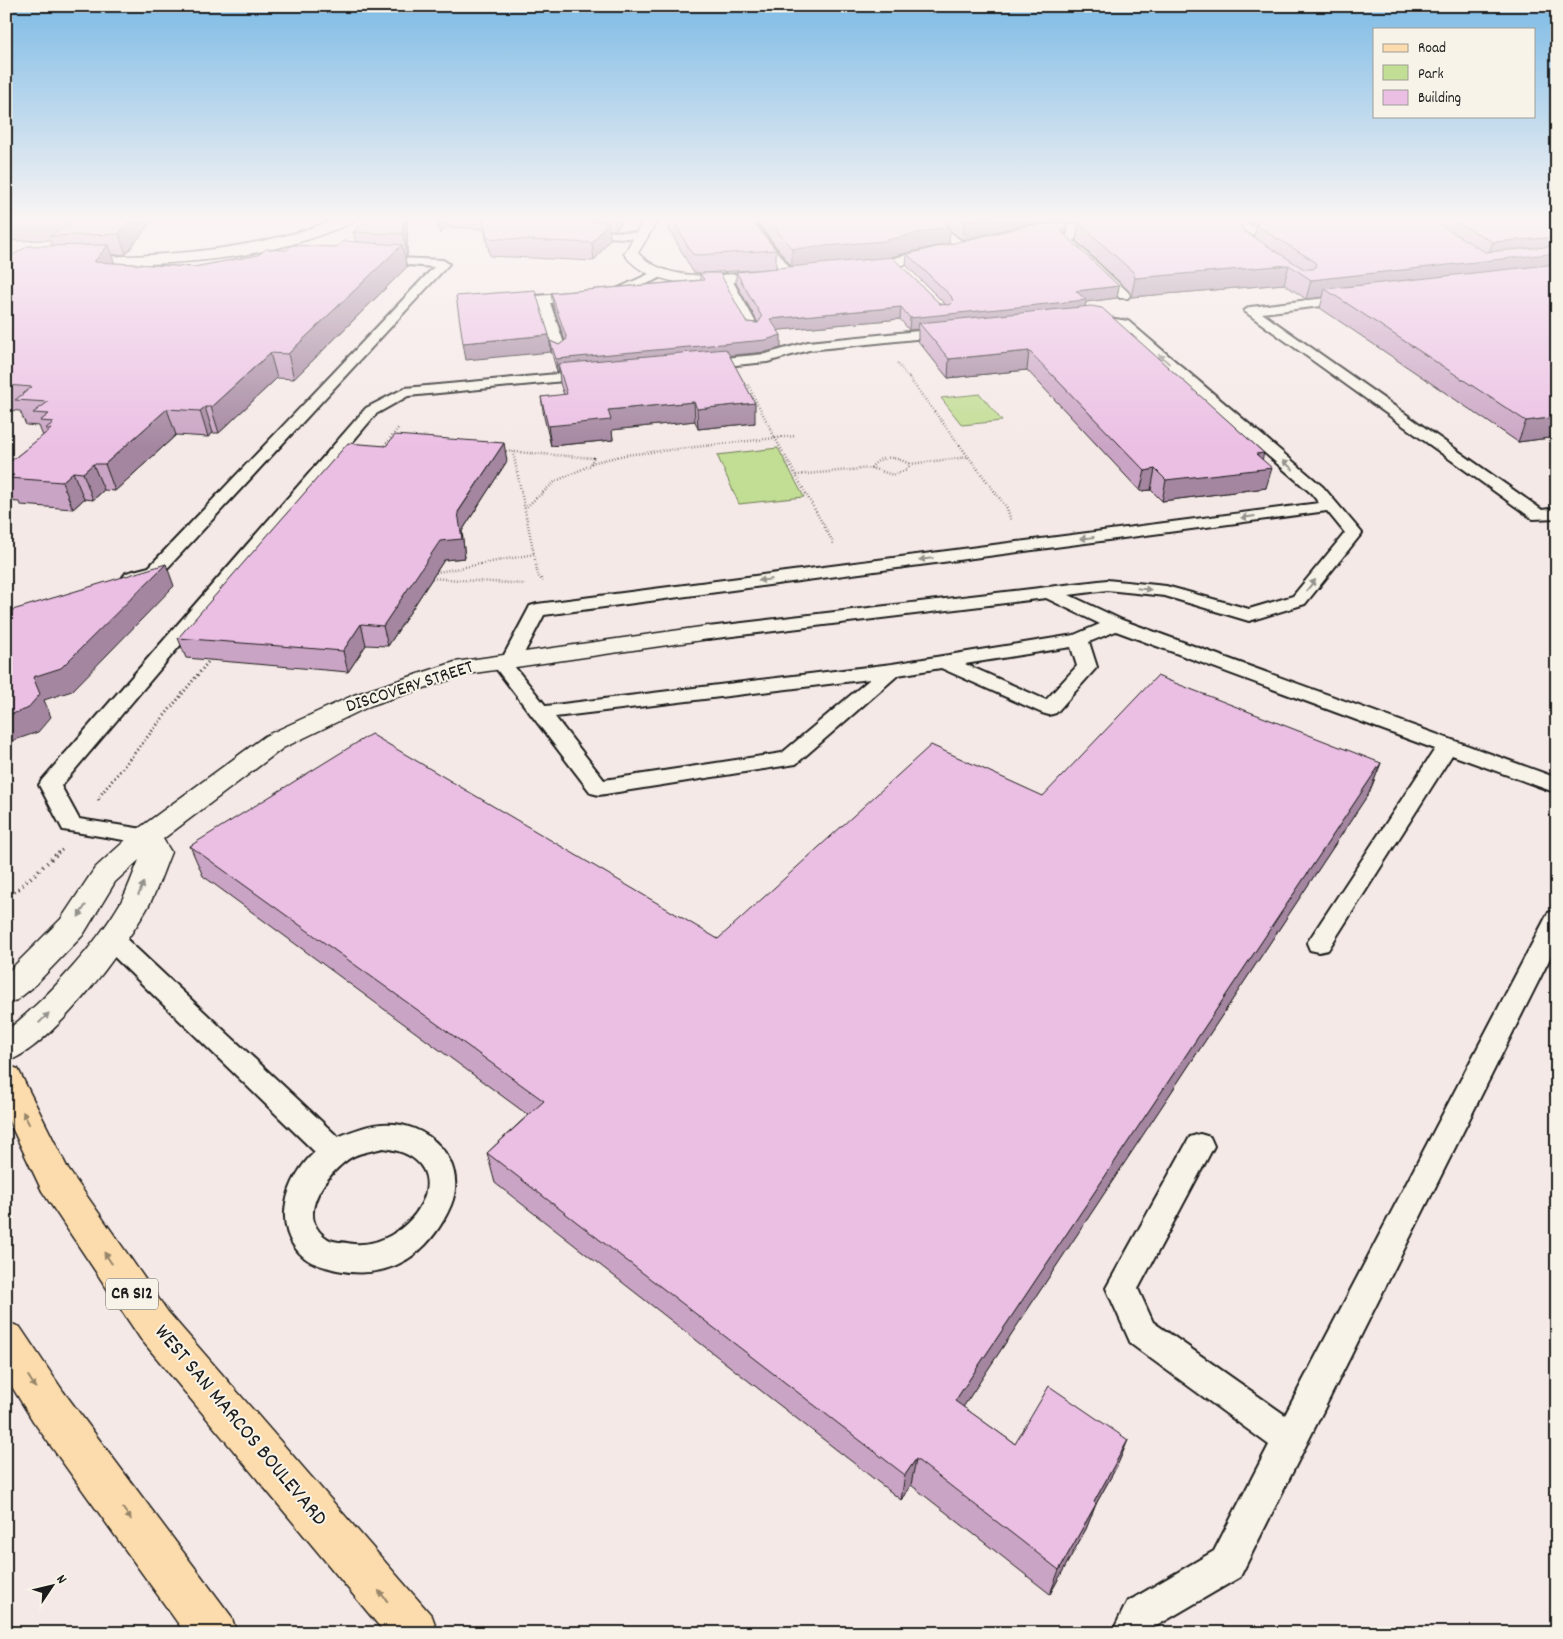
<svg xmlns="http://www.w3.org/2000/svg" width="1563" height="1639" viewBox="0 0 1563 1639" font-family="Dekko,sans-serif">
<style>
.green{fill:#c2dd94;stroke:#6f7c58}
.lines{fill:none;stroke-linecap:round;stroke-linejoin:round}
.lane-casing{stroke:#1c1c1c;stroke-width:4}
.street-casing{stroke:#1c1c1c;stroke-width:3}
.primary-casing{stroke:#1c1c1c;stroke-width:3}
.path-far3{stroke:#1c1c1c;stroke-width:2;stroke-dasharray:0.5 2;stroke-linecap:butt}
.path-far2{stroke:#1c1c1c;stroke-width:2.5;stroke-dasharray:0.5 2.5;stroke-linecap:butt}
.path-far1{stroke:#1c1c1c;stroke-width:3;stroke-dasharray:1 3;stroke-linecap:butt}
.path{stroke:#1c1c1c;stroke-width:4;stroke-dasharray:1 4.5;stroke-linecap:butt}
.lane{fill:#f7f3e8;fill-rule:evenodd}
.street{fill:#f7f3e8;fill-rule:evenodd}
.primary{fill:#fcdcac;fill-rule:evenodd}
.wall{fill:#caa4c4;stroke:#1c1c1c;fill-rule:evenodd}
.shaded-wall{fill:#a486a0;stroke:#1c1c1c}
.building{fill:#ebbfe4;stroke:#1c1c1c}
.oneway{fill:#94928c}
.oneway2{fill:#97866b}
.labels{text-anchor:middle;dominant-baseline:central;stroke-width:4;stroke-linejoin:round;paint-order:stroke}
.shield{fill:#f7f3e8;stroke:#5e5c59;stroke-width:1}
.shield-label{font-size:18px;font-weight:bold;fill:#1c1c1c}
.street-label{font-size:19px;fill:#1c1c1c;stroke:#f7f3e8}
.near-street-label{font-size:22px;fill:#1c1c1c;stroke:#f7f3e8}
</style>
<rect width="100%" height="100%" fill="#f5e9e7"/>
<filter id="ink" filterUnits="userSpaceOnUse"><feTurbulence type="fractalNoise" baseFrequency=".02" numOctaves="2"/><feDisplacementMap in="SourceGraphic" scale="10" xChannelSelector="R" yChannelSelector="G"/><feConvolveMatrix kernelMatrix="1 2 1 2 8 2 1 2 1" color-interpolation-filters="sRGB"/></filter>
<g filter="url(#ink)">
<!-- green -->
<path class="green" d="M980,394L1002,421L962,425L941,398Z
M778,448L804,497L739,504L717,455Z"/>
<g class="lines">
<defs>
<path id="lane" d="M748,218H763L755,223L792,270V276H784L744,224L743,222Z
M920,218H932L968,246L966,248H958Z
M1231,218H1242L1254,229L1251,244L1257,248V252C1250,254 1243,251 1239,245L1242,230Z
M1077,224L1083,227L1074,241L1128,292L1130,295L1128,298H1120L1064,244L1062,242L1073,225Z
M578,230L642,233L648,236L642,239L574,235L572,233Z
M374,257L443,260L449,264L161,575L132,582L126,581L123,577L126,573L149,567L434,267L370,262V258Z
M660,269L664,270V276L616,298L550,303L567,352L560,356L553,352L538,304L509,306L503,302L509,298L614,290Z
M725,274L731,278L760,330L758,333H748L746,330L719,278Z
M1352,295L1356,296L1358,299L1356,302L1262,313L1542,510L1557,508V518L1533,519L1244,311L1250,307Z
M1090,315L1128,321L1323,487L1362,533L1305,604L1249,621L1165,596L1107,590L1069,595L1122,620L1557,778V793L1452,755L1328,950L1319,952L1310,950L1307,943L1435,749L1116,631L1089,642L1097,667L1056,713L1049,715L1042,713L941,668L898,675L796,764L599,795L591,793L491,662L494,658L503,657L528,610L530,606L537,604L1319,503L1311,493L1119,327L1085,322L1084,319ZM1327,511L1345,533L1293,596L1249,609L1166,586L1107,580L708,627L701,629L699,633L701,637L708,639L1046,598L1100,624L1074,635L892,664L546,706L514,666L520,661L544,615ZM1071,647L1077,666L1046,700L965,664ZM870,679L782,753L604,780L555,717Z
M949,328L954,329L956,332L954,335L809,350L767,362L704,368L697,364L704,360L766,354L808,342Z
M590,371L595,372L597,375L595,378L408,396L376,414L61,786L79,819L156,831L159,836L156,841L148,844L63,830L39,785L42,780L366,408L405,388Z
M1557,910V944L1240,1577L1153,1628L1151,1633H1112L1127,1602L1214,1551L1269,1445L1131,1344L1106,1288L1190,1137L1200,1134L1210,1137L1214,1146L1138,1289L1153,1322L1285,1415L1545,919L1548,913Z
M112,931L121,934L338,1137C352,1131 367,1125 382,1124C427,1120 469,1161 451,1205C430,1254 390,1281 337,1270C326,1267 314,1265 305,1258C269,1229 287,1177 315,1152L103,946L100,940L103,934ZM383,1148C471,1159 409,1256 347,1243C341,1242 333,1242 328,1239C293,1217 327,1173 350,1158C360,1152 372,1151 383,1148Z"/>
<path id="street" d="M339,218H358C352,225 339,228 331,231C233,271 110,264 6,267V259C118,256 234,260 339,218Z
M645,218H659L638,253C671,287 731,273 772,270L779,274L772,278C728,283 653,295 624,254Z
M1343,218H1358L1349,228L1319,234L1206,233L1199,229L1206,225C1230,225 1330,232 1343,218Z
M1055,223L1115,224L1122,228L1115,232L1055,231L1029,235L1022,231L1029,227Z
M943,246L948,247L950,250L948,253C932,257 862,279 853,267L860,263L882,261Z
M708,626L716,628L720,633L716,638L467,674L372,705L283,748L163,839L171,852C164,869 158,888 149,905C125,948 52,1047 6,1062V1031C45,1001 96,945 121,902C128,889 133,874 139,860L115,882L83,935L32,988L17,1000L6,1003V974L61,919L95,868L138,829L265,736L354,695L455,662Z"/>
<path id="primary" d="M6,1065L18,1069L68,1169L168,1312L432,1616L438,1633H385L140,1338L42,1191L6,1115Z
M6,1322L20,1327L63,1391L231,1616L237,1633H185L33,1421L6,1377Z"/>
</defs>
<!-- lane casing -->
<use href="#lane" class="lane-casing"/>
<!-- street casing -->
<use href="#street" class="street-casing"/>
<!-- primary casing -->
<use href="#primary" class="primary-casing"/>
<!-- path-far3 -->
<path class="path-far3" d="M897,363L910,379"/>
<!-- path-far2 -->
<path class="path-far2" d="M909,378L1007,508L1011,521
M748,385L775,438L795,436
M418,438L427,436
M383,448L399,427
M503,451L593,458L591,465L556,481L525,508
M513,452L534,554
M591,463L625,455L775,438L834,544
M871,468C882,453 895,457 910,464
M796,475L871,468L893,475L907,470L910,464L968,457
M433,573L534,554L538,576L543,581
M429,578L525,584"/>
<!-- path-far1 -->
<path class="path-far1" d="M99,800L98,798L212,657
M58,853L62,850"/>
<!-- path -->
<path class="path" d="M6,900L59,852"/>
<!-- lane -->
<use href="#lane" class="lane"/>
<!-- street -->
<use href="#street" class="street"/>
<!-- primary -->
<use href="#primary" class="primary"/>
</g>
<!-- wall -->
<path class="wall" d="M6,218H154L126,254L111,255L114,263L194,267L286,250L336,247L356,242L353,232L369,218H407V256H404L407,267L294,379L277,378L219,433H213L208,437L176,435L115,491L104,490L93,500L84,499L73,509L21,505L19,502L7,501L6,499V465L43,436L39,426L26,425L20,411L6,410V259L53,246L50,240L6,241Z
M437,218H625L616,230H609L610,239L594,261L490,256L484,229L447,227L440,234Z
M663,218H750L776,250V268L792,267L758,223V218H1243L1241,227L1244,231L1254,237L1257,223H1251L1244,218H1540L1557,226V437L1518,442L1320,308L1323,297L1306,299L1284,284L1131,297L1129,291L1076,241L1079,223L1080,221H1055L1024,225L963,240L950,230L949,243L889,258L940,304L946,305L906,265L907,254L1067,222L1065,235L1119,286L1117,298L1086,302L1085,306L1262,460L1266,488L1162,501L1151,490L1140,491L1027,370L948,378L918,341V329L909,330L900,319L778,330L781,348L766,352L730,356L755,423L698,429L695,421L612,430L613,440L551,446L544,417L541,397L564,395L560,383L559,372H557L552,354L550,341L559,345L565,341L553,305L551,293L700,280V273L693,272ZM770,269L736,272V283L758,323L746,322L702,273Z
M507,461L462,531L465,558L444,560L388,646L366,645L348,672L186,658L178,638Z
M1381,763L1369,793L963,1407L1015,1444L1128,1440L1117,1466L1096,1504L1086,1529L1050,1594L911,1485L901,1500L495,1183L487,1153L528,1115L203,876L190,846L718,939L1043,796Z"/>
<!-- shaded-wall -->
<path class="shaded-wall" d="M132,218H154L126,254L119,234Z
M403,218H407V256L403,234Z
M437,218H445L447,227L440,234Z
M615,218H625L616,230Z
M983,218H1055V221L1024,225L963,240L965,222Z
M608,222L610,239L594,261L592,243Z
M1067,222L1066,233L1061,243L1062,232Z
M950,226L949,243L882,259L792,267V249Z
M1557,237V271L1325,289L1323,297L1306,299L1311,280L1486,260L1493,242Z
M108,245L116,267L94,262Z
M402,245L407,267L294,379L288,354Z
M1289,265L1284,284L1131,297L1135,278Z
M1119,286L1117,298L1086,302L1084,312L919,323L918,329L909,330L910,318L1076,291Z
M901,307L900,319L770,331V319Z
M549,335L551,352L466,360L463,343Z
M781,335V348L766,352L560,372L558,364L559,372H557L556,359Z
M1029,351L1027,370L948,378L949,359Z
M270,353L277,378L219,433L211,407Z
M694,402L695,421L612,430L613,440L551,446L548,426L608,410Z
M755,403V423L698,429L697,409Z
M205,407L213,433L208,437L200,411Z
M167,409L176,435L115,491L105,464Z
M1557,417V437L1518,442L1526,421Z
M504,443L507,461L462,531L465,558L444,560L388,646L383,626Z
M1264,453L1260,469L1272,468L1266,488L1162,501L1166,480L1256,454Z
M93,464L104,490L93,500L83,473Z
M1155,469L1151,490L1140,491L1145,471Z
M73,472L84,499L73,509L62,482Z
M166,564L174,586L72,691L44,700L51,717L38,732L6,743V716L33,677Z
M361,624L366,645L348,672L343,651Z
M1381,763L1369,793L950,1427L955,1401Z
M1128,1440L1117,1466L1083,1527L1094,1502Z
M916,1459L911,1485L901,1500L905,1475Z
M1096,1504L1086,1529L1050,1594L1059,1570Z"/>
<!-- building -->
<path class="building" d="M6,218H132L119,234L49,236L77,219L6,221Z
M369,218H403V234L353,232Z
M483,218H532L608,222L592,243L487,238Z
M672,218H750L776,250L699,255L692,254Z
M767,218H940L950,226L883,241L792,249Z
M959,218H983L965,222Z
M1082,218H1243L1241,227L1244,231L1304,269H1313L1317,266L1314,261L1257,226L1259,218H1429L1485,252L1557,246V253L1311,280L1289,265L1135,278L1133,272L1079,223Z
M1449,218H1540L1557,226V237L1493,242Z
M1067,222L1062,232L1119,286L1076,291L1086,300L910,318L901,307L770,319L781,335L766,340L556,359L550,341L559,345L567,339L551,293L704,280L700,273H720L746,322L758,323L762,317L736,272L892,257L940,304L949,305L953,301L951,296L907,254L1026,226Z
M343,241L402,245L288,354L270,353L211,407H205L200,411L167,409L105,464H93L83,473L73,472L62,482L9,478L14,475H6V465L51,429H45L54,422L40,421L49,414L33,413L48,402L15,400L32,387L6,385V259L28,246L108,245L94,262L194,267L258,255L266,249L286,250L292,245L336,247Z
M1557,264V417L1526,421L1325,289Z
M535,290L549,335L463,343L456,296Z
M1091,306L1102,308L1264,453L1256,454L1272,468L1166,480L1155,469L1145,471L1029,351L949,359L919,323Z
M726,349L755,403L697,409L694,402L608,410L611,420L548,426L541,397L567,394L558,364Z
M395,435L504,443L458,512L462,539L440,541L383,626L361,624L343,651L178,638L348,443L386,446Z
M166,564L61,668L33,677L40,694L27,709L6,716V612Z
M1157,676L1381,763L955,1401L1015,1444L1049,1386L1128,1440L1094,1502L1096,1504L1059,1570L916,1459L905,1475L487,1153L544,1101L190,846L371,734L718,939L931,745L1043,796Z"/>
<!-- one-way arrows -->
<defs><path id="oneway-solid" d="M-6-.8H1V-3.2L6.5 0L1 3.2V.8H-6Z" transform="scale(1.25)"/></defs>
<g class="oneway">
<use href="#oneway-solid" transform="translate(1164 359) rotate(-139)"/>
<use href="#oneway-solid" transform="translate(1288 465) rotate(-139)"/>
<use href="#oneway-solid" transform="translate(1248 517) rotate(173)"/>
<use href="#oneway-solid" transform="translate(1087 538) rotate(173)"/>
<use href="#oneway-solid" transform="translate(926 559) rotate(173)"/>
<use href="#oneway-solid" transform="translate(765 580) rotate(173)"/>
<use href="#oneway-solid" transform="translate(1311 585) rotate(-51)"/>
<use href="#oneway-solid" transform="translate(1144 589) rotate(6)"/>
<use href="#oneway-solid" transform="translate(141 889) rotate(-67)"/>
<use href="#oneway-solid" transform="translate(82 911) rotate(122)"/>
<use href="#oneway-solid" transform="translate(44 1018) rotate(-45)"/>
</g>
<g class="oneway2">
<use href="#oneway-solid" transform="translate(26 1118) rotate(-117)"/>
<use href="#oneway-solid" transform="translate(108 1258) rotate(-124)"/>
<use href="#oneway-solid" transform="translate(32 1382) rotate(58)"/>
<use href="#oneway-solid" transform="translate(127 1514) rotate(54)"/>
<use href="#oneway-solid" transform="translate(383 1596) rotate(-130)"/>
</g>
</g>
<!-- sky -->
<linearGradient id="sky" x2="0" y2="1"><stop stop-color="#7ebbe5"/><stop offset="0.49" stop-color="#faf5f4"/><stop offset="1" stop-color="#faf5f4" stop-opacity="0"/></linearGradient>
<rect width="1563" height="447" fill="url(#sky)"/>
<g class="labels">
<!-- shield labels -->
<rect class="shield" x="106" y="1278.5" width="52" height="31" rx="4"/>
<g class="shield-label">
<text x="132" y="1294">CR S12</text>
</g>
<!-- street labels -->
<g class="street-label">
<text transform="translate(410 688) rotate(-18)">DISCOVERY STREET</text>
</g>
<!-- near-street labels -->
<g class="near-street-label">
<text transform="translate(240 1426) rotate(50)">WEST SAN MARCOS BOULEVARD</text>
</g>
</g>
<!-- margin -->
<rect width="1563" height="1639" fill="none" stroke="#f7f3e8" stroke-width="25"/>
<rect x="12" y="12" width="1538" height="1614" fill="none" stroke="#1c1c1c" stroke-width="2" filter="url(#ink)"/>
<!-- legend -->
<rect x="1373" y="28" width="162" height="90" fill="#f7f3e8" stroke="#9f9d96"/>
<rect x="1383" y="44" width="25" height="8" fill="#fcdcac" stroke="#9f9d96"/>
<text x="1418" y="52" font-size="15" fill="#1c1c1c">Road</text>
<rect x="1383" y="65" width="25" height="15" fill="#c2dd94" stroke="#9f9d96"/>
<text x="1418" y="78" font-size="15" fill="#1c1c1c">Park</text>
<rect x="1383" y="90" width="25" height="15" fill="#ebbfe4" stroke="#9f9d96"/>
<text x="1418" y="102" font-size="15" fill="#1c1c1c">Building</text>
<!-- north arrow -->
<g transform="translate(52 1586) rotate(55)" stroke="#f7f3e8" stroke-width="4" paint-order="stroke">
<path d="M0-4L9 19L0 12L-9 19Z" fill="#1c1c1c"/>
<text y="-8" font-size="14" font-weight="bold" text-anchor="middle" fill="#1c1c1c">N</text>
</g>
</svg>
